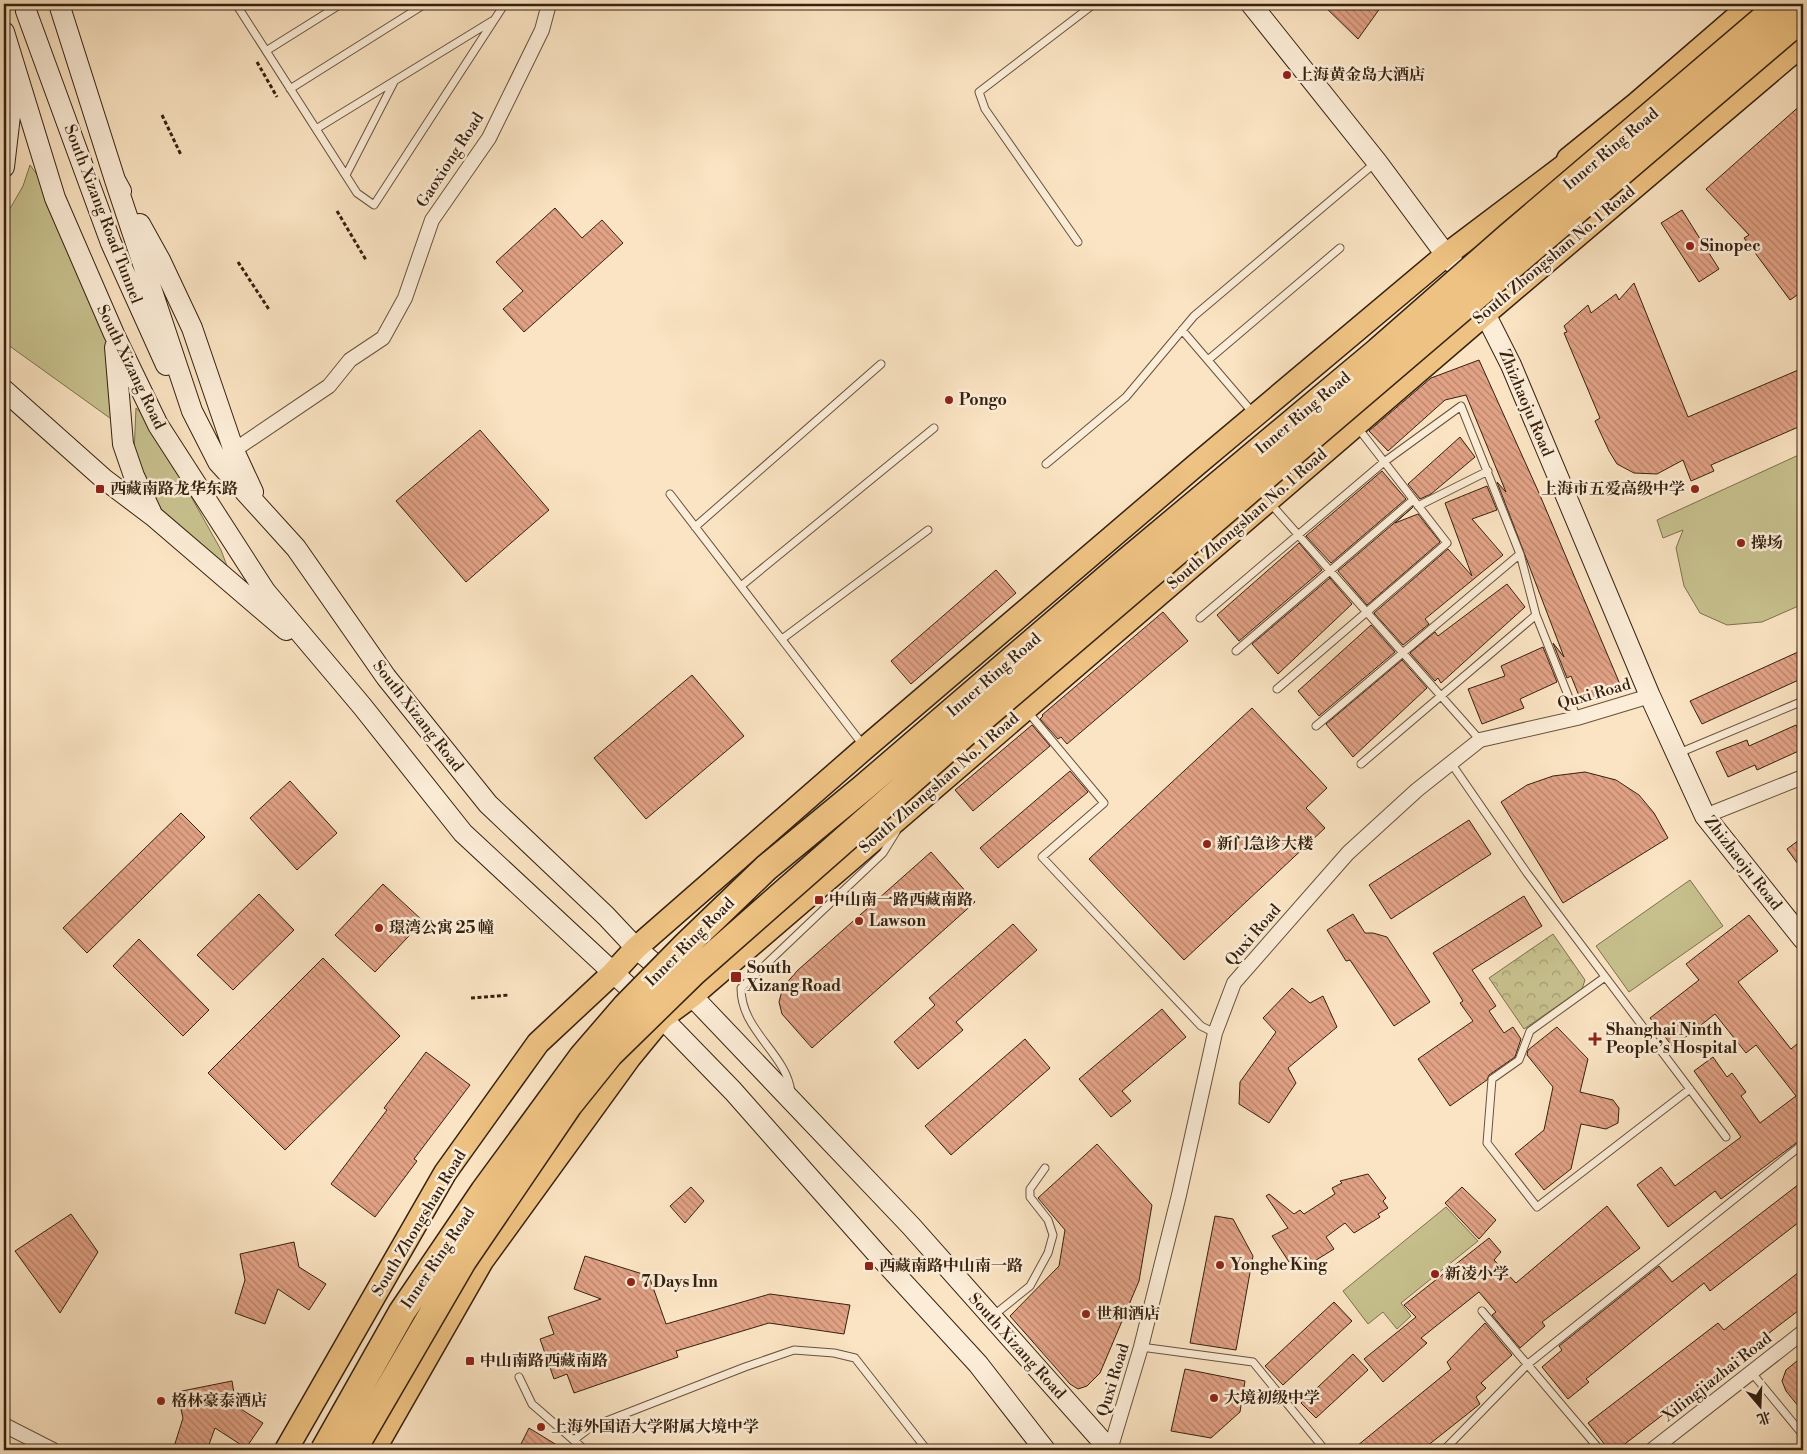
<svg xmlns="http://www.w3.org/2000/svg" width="1807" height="1454" viewBox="0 0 1807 1454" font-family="'Libre Bodoni','Noto Serif SC',serif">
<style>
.green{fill:#c7c18e;stroke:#7e714f}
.forest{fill:url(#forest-crowns);stroke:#7e714f}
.building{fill:url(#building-back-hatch);stroke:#362110}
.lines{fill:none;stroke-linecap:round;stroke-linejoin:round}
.lane-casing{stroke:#67523d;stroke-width:9}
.street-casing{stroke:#67523d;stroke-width:16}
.secondary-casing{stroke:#362110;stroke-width:22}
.primary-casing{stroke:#362110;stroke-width:25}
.highway-casing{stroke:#362110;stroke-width:29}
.path{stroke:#362110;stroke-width:3;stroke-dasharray:4 2.5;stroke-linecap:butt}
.lane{stroke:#fcedd8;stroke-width:7}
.street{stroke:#fcedd8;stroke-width:14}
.secondary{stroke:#fcedd8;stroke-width:20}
.primary{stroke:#eec282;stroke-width:22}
.highway{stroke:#eec282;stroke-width:26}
.highway-bridge-casing{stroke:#362110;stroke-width:29;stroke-linecap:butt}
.highway-bridge{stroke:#eec282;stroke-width:26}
.poi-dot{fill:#8f2418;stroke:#fcedd8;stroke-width:2}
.labels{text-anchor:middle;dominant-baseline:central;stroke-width:5;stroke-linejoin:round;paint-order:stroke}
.poi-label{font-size:16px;font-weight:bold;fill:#362110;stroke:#fcedd8;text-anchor:start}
.street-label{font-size:16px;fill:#362110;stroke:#fcedd8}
</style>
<defs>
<pattern id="forest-crowns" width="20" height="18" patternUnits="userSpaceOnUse" patternTransform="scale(1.25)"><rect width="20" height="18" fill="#c7c18e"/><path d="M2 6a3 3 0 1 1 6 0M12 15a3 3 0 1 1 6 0" fill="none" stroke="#a29c73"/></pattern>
<pattern id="building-back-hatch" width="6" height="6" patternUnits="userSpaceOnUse" patternTransform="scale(1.25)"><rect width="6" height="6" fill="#e2a286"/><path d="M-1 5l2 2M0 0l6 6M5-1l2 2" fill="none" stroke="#b8846c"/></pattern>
</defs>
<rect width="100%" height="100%" fill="#fbe4c3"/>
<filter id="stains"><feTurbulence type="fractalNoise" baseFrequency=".004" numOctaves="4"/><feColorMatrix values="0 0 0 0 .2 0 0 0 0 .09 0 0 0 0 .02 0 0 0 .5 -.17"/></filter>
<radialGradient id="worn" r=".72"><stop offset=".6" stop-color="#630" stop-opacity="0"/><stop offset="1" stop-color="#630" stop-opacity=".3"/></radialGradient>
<!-- green -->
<path class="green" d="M30,165L41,180L102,323L110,351L114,421L4,342V219L23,186Z
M136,408L147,418L221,550L227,566L158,510L134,454Z
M1803,453V604L1762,622L1727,625L1700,613L1684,586L1676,548L1683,530L1663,538L1657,520Z
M1690,880L1723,926L1629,992L1596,946Z
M1446,1207L1478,1241L1401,1303L1411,1316L1397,1329L1383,1312L1368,1324L1343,1291Z"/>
<!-- forest -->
<path class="forest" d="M1553,934L1585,980L1582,989L1524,1029L1489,978Z"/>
<!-- building -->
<path class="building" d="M1322,4H1383L1358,39Z
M1803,103V291L1790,300L1744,238L1749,235L1706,189Z
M555,208L582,238L602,220L623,243L524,332L503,309L523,291L496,262Z
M1682,210L1719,269L1699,282L1661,223Z
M1634,283L1688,417L1803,368V425L1711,465L1714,471L1691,481L1683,460L1657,474L1634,473L1617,464L1609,451L1595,421L1600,418L1564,333L1567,332L1564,326L1588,305L1591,313L1616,294L1619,300Z
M1479,360L1539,493L1622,689L1582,703L1571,676L1567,678L1553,643L1564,657L1497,482L1506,492L1466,395L1445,400L1388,451L1369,431L1431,378Z
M480,430L549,510L466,582L396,501Z
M1460,437L1475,457L1431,494L1420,499L1408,484Z
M1382,471L1406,499L1331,563L1306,536Z
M1487,486L1497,510L1472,519L1503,555L1425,619L1429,624L1403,645L1374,613L1448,549L1472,576L1445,503Z
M1413,507L1395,523L1418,514L1440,542L1367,605L1338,571Z
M1299,543L1322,570L1239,641L1217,615Z
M996,570L1016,593L911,684L891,661Z
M1330,578L1352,604L1278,674L1252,644Z
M1507,584L1525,607L1441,683L1438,678L1435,681L1410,653L1435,632L1438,636Z
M1163,612L1188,641L1067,744L1061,737L1058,739L1040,719L1043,716L1042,715Z
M1371,625L1395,652L1319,716L1298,691Z
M1543,647L1557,682L1520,699L1524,708L1482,724L1468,689L1505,676L1501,666Z
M1798,652L1803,661V678L1702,724L1690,701Z
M1402,660L1427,688L1353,757L1326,724Z
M692,675L744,736L646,819L594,758Z
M1252,708L1327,788L1306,808L1325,828L1184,960L1089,859Z
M1032,725L1050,746L973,811L955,790Z
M1796,725L1803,742V749L1757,770L1755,765L1728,777L1716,752L1747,740L1749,746Z
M1070,771L1088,792L998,868L980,848Z
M1585,772L1616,780L1639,795L1654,813L1668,838L1563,903L1501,802L1527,785L1553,776Z
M290,781L337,833L297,870L250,818Z
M181,813L205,837L87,953L63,928Z
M1469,820L1491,854L1391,919L1369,885Z
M1803,837V871L1787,849Z
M931,852L975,902L812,1048L782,1014L779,1002L783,987L798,970Z
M383,884L423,921L375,972L335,935Z
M259,894L294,930L233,990L197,955Z
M1524,896L1542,926L1472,970L1496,1006L1489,1011L1504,1033L1513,1027L1521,1039L1515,1057L1489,1075L1487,1080L1450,1106L1418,1059L1473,1021L1460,1003L1463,1001L1433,953Z
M1353,914L1365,933H1373L1387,937L1430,1002L1394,1026L1350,960L1346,961L1327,930Z
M1749,915L1778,951L1738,982L1791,1049L1803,1039V1138L1721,1199L1715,1191L1668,1227L1637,1185L1661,1167L1675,1186L1741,1137L1694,1071L1713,1057L1727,1077L1732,1073L1746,1092L1741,1096L1760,1123L1796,1096L1756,1045L1746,1053L1715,1014L1673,1047L1650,1018L1699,980L1686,964Z
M1013,924L1037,950L956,1022L963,1030L918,1069L894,1042L935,1005L929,998Z
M139,939L209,1010L183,1036L113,966Z
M323,958L400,1036L285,1150L208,1073Z
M1292,988L1310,1003L1323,996L1337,1027L1288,1068L1296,1083L1269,1123L1239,1104L1240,1082L1276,1032L1263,1018Z
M1162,1009L1186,1037L1122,1091L1131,1101L1111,1117L1079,1079Z
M1557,1027L1588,1059L1580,1092L1613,1100L1619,1108L1618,1123L1606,1129L1581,1124L1571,1169L1544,1190L1515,1154L1544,1130L1553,1087L1527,1055L1528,1050Z
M1025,1039L1050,1068L951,1155L925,1126Z
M426,1052L470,1085L414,1159L417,1161L375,1217L331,1184L387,1110L384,1108Z
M1097,1144L1152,1205L1139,1281L1100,1373L1087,1386L1078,1389L1070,1384L1010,1316L1059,1266L1065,1230L1038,1198Z
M1368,1174L1386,1198L1383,1201L1388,1208L1378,1214L1380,1217L1354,1233L1345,1223L1326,1237L1334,1249L1308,1265L1304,1260L1300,1262L1296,1257L1289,1262L1272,1236L1288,1228L1266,1196L1269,1194L1294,1214L1300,1210L1304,1214L1335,1194L1332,1188L1342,1183L1340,1181Z
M1803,1181V1219L1710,1291L1704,1283L1586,1379L1589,1382L1568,1399L1542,1367L1562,1350L1559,1346L1659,1266L1672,1282Z
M691,1187L704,1201L685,1223L670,1206Z
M1462,1187L1496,1220L1479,1239L1445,1203Z
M1607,1206L1640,1248L1542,1322L1545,1326L1520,1348L1492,1315L1496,1312L1479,1292L1421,1338L1427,1343L1383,1382L1364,1359L1416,1317L1404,1305L1489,1238L1501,1252L1494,1260L1516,1283Z
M71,1214L98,1252L60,1313L15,1251Z
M1215,1216L1233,1219L1253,1256L1236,1350L1190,1343Z
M294,1242L299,1267L326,1284L309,1310L278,1289L265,1324L235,1313L245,1280L240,1254Z
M585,1256L649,1276L666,1324L770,1294L850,1305L844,1334L769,1323L676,1351L678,1357L574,1393L567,1374L554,1379L540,1339L554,1334L548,1317L601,1299L574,1289Z
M1803,1269V1307L1617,1450H1609L1588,1423L1718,1323L1724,1330Z
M1334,1302L1352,1321L1283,1385L1265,1366Z
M1485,1323L1512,1355L1481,1383L1486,1388L1476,1397L1480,1404L1422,1450H1352L1451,1369L1447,1362Z
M1353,1354L1368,1370L1316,1418L1301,1403Z
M1803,1356V1412L1786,1391L1782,1381L1786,1370Z
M1185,1369L1245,1381L1240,1412L1211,1438L1171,1431Z
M232,1381L236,1406L263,1423L246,1448L215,1428L207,1450H173L183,1418L177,1392Z
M529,1428L565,1450H518Z"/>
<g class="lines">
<defs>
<path id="lane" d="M236,4L357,193L374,205L502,8L501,4
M266,51L341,4
M290,89L425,4
M316,129L492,21
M346,175L394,82
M1078,242L985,109L979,92L1094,4
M1182,330L1253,413
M1208,360L1340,248
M1046,464L1126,397L1194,316L1375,163
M670,494L863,745
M1270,503L1480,740
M1418,506L1488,471
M695,527L881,364
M741,586L934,428
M1200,618L1384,462L1461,406L1520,554L1536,615L1577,718
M782,639L928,530
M1236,651L1413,500
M1277,689L1447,543L1358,428
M1028,712L1104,803L1042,857L1201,1026L1215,1033
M1316,726L1520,554
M1679,753L1803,701
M1451,763L1527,873L1726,1137
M1361,764L1536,615
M1605,977L1530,1031L1519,1060L1492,1079L1487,1143L1537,1207L1690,1089
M791,1092C786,1053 741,1031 741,988L883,853L896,832
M1482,1311L1600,1450
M994,1315L1030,1286L1048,1253L1053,1235L1048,1220L1030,1197V1189L1045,1168
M1141,1347L1253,1362L1325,1450
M1752,1373L1803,1435
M519,1377L532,1404L585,1450
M574,1440L591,1427L745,1367L794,1350L834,1353L855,1358L927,1450
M1444,1450L1528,1364L1803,1144"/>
<path id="street" d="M227,455L329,386L350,360L383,338L405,298L432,220L489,138L542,30L549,4
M1705,816L1803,777
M4,1425L53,1450
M1110,1450L1141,1347L1179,1195L1215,1033L1234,983L1348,853L1417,790L1480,740L1577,718L1650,696
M1652,1450L1803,1332"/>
<path id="secondary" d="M59,4L115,180L121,191
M1251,4L1377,162L1446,255L1468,280L1511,365L1650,696L1705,816L1803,939
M26,11L111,243L166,365
M4,32L55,198L114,334L158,425L265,591L362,706L463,833L662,1018L733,1091L878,1255L978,1364L1045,1450
M4,167L11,107L5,70
M115,180L192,411L218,462L296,548L386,677L488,804L606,916L636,948L692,996L911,1226L1110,1450
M140,224L160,260L192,328L234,451L253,492
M115,347L123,444L134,476L151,512
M4,390L104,479L153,516L286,630"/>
<path id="primary" d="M286,1450L445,1173L538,1043L613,973L636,948L865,748L1195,466L1446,255L1585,150
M374,1450L482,1261L630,1057L662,1018L692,996L1485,314L1803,44"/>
<path id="highway" d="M1570,160L1638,105L1755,4"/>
</defs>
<!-- lane casing -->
<use href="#lane" class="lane-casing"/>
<!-- street casing -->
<use href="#street" class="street-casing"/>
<!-- secondary casing -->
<use href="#secondary" class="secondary-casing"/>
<!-- primary casing -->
<use href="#primary" class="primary-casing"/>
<!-- highway casing -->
<use href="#highway" class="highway-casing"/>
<!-- path -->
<path class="path" d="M257,62L277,97
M162,115L181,155
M337,211L366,260
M238,262L270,311
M471,998L509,995"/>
<!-- lane -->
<use href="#lane" class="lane"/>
<!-- street -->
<use href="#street" class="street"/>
<!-- secondary -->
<use href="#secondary" class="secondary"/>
<!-- primary -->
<use href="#primary" class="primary"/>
<!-- highway -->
<use href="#highway" class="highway"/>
<defs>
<path id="highway-bridge" d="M324,1450L402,1312L484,1191L582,1057L626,1006L686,945L766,868L863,788L1127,561L1378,351L1509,236L1781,4
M353,1450L463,1261L569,1105L610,1054L694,972L979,721L1803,17"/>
</defs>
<!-- highway-bridge casing -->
<use href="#highway-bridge" class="highway-bridge-casing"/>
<!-- highway-bridge -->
<use href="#highway-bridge" class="highway-bridge"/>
</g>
<!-- markers -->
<g class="poi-dot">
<circle cx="1287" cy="75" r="5"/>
<circle cx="1690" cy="246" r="5"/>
<circle cx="949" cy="400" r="5"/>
<rect x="95" y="484" width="10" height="10" rx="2.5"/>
<circle cx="1695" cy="489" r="5"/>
<circle cx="1741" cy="543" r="5"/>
<circle cx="1207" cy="844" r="5"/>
<rect x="814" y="895" width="10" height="10" rx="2.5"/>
<circle cx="859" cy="921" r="5"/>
<circle cx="379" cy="928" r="5"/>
<rect x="730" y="971" width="12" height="12" rx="2.5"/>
<path d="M1592.5 1031.5h5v5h5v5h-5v5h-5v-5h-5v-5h5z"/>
<circle cx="1220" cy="1265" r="5"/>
<rect x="864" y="1261" width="10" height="10" rx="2.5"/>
<circle cx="1435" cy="1274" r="5"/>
<circle cx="631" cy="1282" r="5"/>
<circle cx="1086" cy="1314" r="5"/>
<rect x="465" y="1356" width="10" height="10" rx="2.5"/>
<circle cx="1214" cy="1398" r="5"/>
<circle cx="161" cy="1401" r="5"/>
<circle cx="541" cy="1427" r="5"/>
</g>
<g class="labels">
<!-- poi labels -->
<g class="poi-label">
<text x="1297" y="75">上海黄金岛大酒店</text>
<text x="1700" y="246">Sinopec</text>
<text x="959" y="400">Pongo</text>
<text x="110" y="489">西藏南路龙华东路</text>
<text x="1685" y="489" text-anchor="end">上海市五爱高级中学</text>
<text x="1751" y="543">操场</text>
<text x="1217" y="844">新门急诊大楼</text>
<text x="829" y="900">中山南一路西藏南路</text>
<text x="869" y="921">Lawson</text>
<text x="389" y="928">璟湾公寓 25 幢</text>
<text x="747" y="968">South<tspan x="747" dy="18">Xizang Road</tspan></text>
<text x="1606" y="1030">Shanghai Ninth<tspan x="1606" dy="18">People’s Hospital</tspan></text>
<text x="1230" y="1265">Yonghe King</text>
<text x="879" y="1266">西藏南路中山南一路</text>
<text x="1445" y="1274">新凌小学</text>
<text x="641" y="1282">7 Days Inn</text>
<text x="1096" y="1314">世和酒店</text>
<text x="480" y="1361">中山南路西藏南路</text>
<text x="1224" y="1398">大境初级中学</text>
<text x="171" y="1401">格林豪泰酒店</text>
<text x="551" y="1427">上海外国语大学附属大境中学</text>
</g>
<!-- street labels -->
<g class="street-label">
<text transform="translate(1611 149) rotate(-40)">Inner Ring Road</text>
<text transform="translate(450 160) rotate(-57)">Gaoxiong Road</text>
<text transform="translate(103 214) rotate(69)">South Xizang Road Tunnel</text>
<text transform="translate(1554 255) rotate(-40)">South Zhongshan No. 1 Road</text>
<text transform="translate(131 367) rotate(64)">South Xizang Road</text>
<text transform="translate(1526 403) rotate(67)">Zhizhaoju Road</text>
<text transform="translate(1303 413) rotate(-40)">Inner Ring Road</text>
<text transform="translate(1247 519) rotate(-41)">South Zhongshan No. 1 Road</text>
<text transform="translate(994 675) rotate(-41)">Inner Ring Road</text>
<text transform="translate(1594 694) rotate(-16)">Quxi Road</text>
<text transform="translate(418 716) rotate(52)">South Xizang Road</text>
<text transform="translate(939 783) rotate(-41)">South Zhongshan No. 1 Road</text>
<text transform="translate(1743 863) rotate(52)">Zhizhaoju Road</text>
<text transform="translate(1253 935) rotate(-49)">Quxi Road</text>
<text transform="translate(690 942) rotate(-45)">Inner Ring Road</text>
<text transform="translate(419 1223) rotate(-59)">South Zhongshan Road</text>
<text transform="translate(438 1258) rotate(-56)">Inner Ring Road</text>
<text transform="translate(1017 1346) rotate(48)">South Xizang Road</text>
<text transform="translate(1717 1377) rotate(-38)">Xilingjiazhai Road</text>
<text transform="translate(1113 1380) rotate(-73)">Quxi Road</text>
</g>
</g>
<!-- margin -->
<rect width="1807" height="1454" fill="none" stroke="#fbe4c3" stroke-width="20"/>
<rect x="5" y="5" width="1797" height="1444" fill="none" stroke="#362110" stroke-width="2.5"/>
<rect x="10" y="10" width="1787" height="1434" fill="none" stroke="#362110"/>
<!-- north arrow -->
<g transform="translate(1760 1406) rotate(161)" stroke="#fcedd8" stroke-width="4" paint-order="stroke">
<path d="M0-4L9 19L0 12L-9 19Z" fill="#362110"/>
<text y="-8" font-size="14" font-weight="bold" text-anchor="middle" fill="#362110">北</text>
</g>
<rect width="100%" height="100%" filter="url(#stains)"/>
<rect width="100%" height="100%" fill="url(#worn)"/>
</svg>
